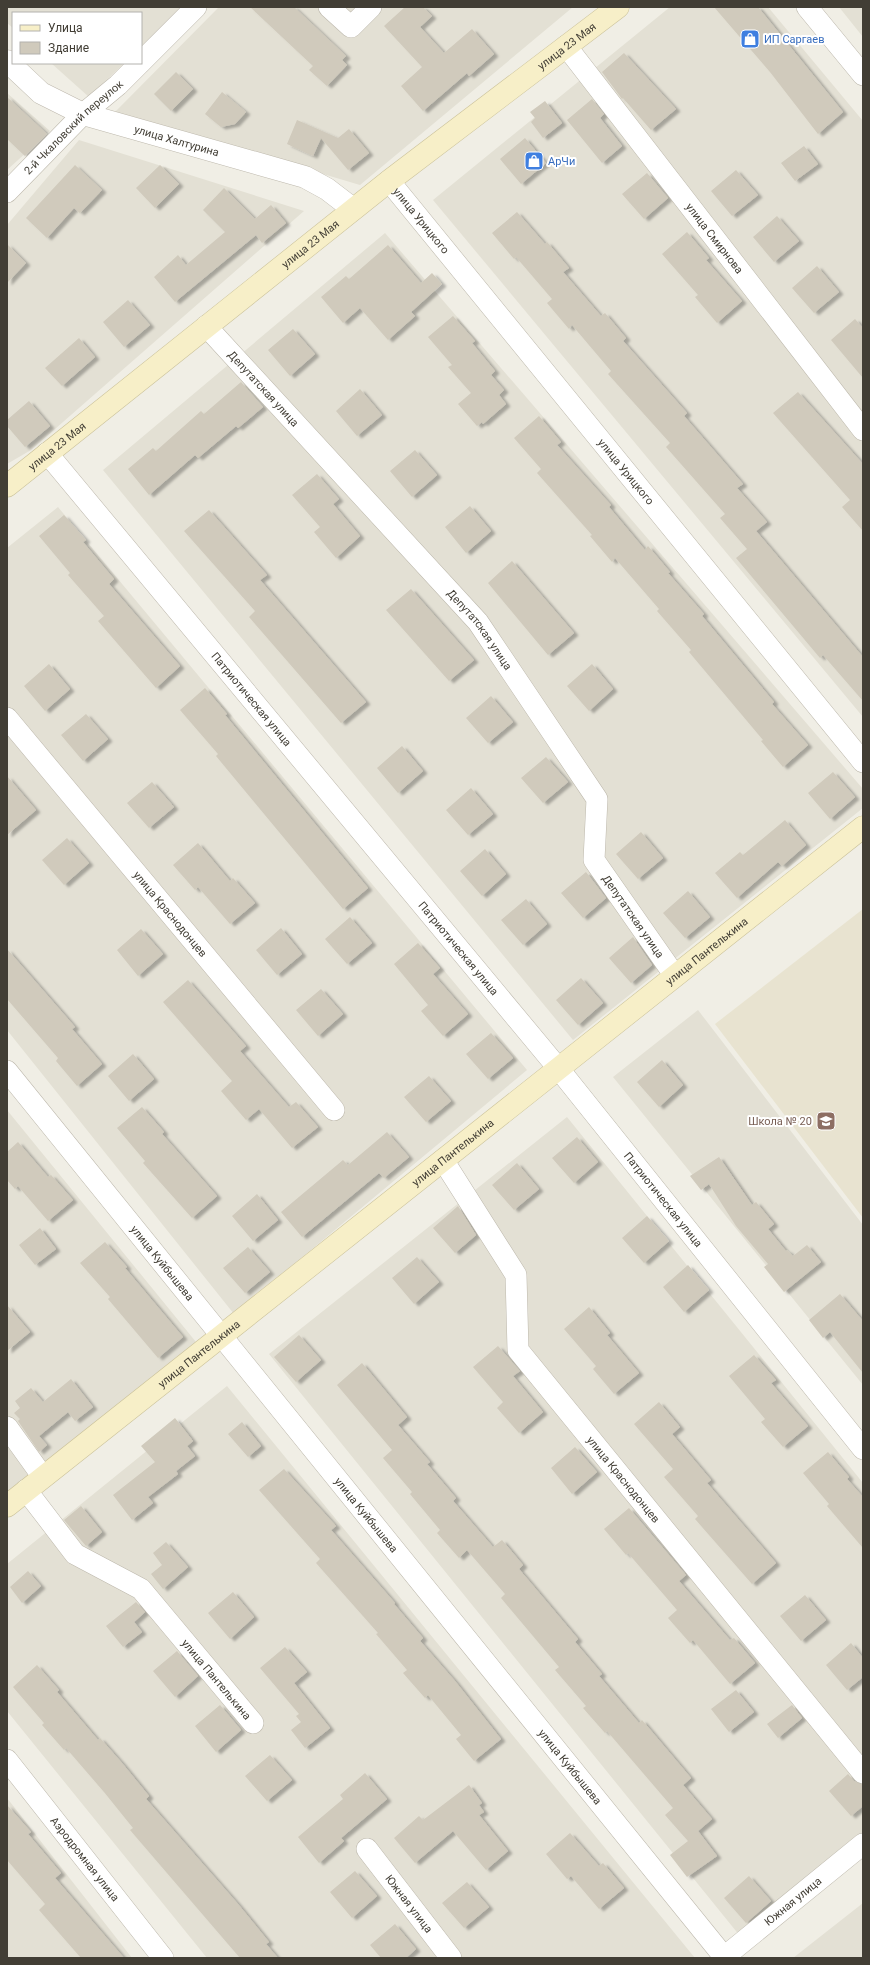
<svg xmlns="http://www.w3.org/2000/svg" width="870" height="1965" viewBox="0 0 870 1965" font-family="Roboto,sans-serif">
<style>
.residential{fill:#e3e0d4}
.education{fill:#e8e3d0}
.building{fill:#d0cabc;filter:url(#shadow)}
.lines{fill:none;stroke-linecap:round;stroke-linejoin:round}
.minor-casing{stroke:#bdb8ac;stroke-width:22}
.tertiary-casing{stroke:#bdb8ac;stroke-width:23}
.secondary-casing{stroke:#cbc29a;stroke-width:23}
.minor{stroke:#fff;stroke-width:21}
.tertiary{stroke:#fff;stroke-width:22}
.secondary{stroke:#f7efc8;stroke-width:22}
.labels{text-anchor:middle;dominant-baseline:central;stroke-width:4;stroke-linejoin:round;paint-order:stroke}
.shop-label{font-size:11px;fill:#366cbe;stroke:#fff;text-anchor:start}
.street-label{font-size:11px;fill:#423e35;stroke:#fff}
.education-label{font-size:11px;fill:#785e54;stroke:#fff;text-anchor:end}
</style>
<defs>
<filter id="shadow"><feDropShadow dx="4.5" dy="2.5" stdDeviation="1" flood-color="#0004"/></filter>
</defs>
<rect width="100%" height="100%" fill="#f0eee5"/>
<!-- residential -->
<path class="residential" d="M7,7H182L141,47V13H13V28L7,23Z
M219,7H573L360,185L115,112Z
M670,7H768L863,121V717L433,200Z
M839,7H863V37Z
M51,63H124L89,97Z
M7,93L50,131L7,170Z
M79,140L304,211L31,450L7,464V225Z
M385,233L863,789V808L573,1040L103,470Z
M58,507L527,1070L234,1314L7,1030V548Z
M698,1010L863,1225V1385L613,1077Z
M7,1110L196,1342L7,1495Z
M567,1117L863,1483V1833L740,1936L269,1354Z
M227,1386L695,1958H207L7,1711V1564Z
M7,1798L132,1958H7Z
M863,1903V1958H793Z"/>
<!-- education -->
<path class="education" d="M863,909V1218L715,1024Z"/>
<!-- building -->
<path class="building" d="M250,7H294L346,56L342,60L347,65L327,86L309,70L313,66Z
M405,7H423L432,16L420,27L444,53L472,29L494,54L469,76L467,73L423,111L401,86L422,67L384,26Z
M714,7H758L843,112L818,134L770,72Z
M624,53L676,109L651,130L623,98L622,99L602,72Z
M176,72L193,89L171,111L154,94Z
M222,92L246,112L235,124L221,127L205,114Z
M7,97L47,134L25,156L7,139Z
M592,99L604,114L600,118L622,146L602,163L567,120Z
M545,101L562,123L543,138L531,122L535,118L530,112Z
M297,120L338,138L349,129L369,153L348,170L321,138L313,156L287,144Z
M525,138L546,163L521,184L500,159Z
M804,146L818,164L795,181L781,163Z
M75,165L102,190L80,213L74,208L47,238L26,218Z
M160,165L179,184L155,208L136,188Z
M736,170L758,195L732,216L711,191Z
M647,173L668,198L644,219L622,194Z
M224,188L255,219L271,205L286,223L262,243L256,235L175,302L154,277L178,255L186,265L225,232L203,210Z
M517,212L545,244L547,242L569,268L563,272L601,316L605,313L626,338L623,341L687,413L684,416L743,484L737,488L767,522L756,531L863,657V701L823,655L820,658L736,558L747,549L720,518L725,514L666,447L670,443L608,374L611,371L572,325L569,329L547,303L552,299L516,257L514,259L492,233Z
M777,216L799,241L774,262L753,237Z
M687,232L709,258L706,260L742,301L717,323L695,297L698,295L662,254Z
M7,244L26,263L7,283Z
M388,245L421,283L432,273L442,284L411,312L415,316L388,340L360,308L343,323L321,297L346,276L349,279Z
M817,266L839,292L814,313L792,288Z
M128,300L150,325L124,347L103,322Z
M453,316L475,341L472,343L495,371L491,375L504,390L499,395L506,404L483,424L482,422L477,426L458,404L471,393L448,367L452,365L428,337Z
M855,319L863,328V378L831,340Z
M293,329L315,354L290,376L268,350Z
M79,338L95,357L62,386L45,368Z
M241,382L263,407L238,428L236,426L198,458L195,455L149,495L128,469L153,448L156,451L201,411L204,414Z
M360,389L382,415L357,436L336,411Z
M798,392L863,464V531L842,507L850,500L773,413Z
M29,401L50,426L25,447L7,426V420Z
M539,416L561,442L557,445L611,505L609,507L645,550L648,546L670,572L668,573L704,614L702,616L774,702L772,704L808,745L783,767L761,741L763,740L689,652L691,650L657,611L659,609L615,558L612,562L590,536L592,535L537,473L541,469L514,438Z
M415,450L437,475L412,497L390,471Z
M317,474L339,499L333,504L360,536L336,558L314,532L320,527L292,495Z
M470,506L491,531L466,553L445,527Z
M209,510L267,575L260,580L366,702L341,723L249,617L255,611L184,531Z
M64,515L86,540L83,542L114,579L109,584L180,666L156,688L98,621L104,616L68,575L70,573L39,536Z
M512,561L574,633L548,655L488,583Z
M411,589L474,660L449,681L386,610Z
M49,664L70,689L45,711L24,686Z
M592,664L613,689L589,711L567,686Z
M205,688L227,714L225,715L368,888L343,909L216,756L218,754L180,710Z
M491,696L513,722L488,743L466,718Z
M86,714L108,739L83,761L61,735Z
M402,746L423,771L398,793L377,768Z
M546,757L568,782L543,803L521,778Z
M833,772L855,797L830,819L808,793Z
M7,776L36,810L7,835Z
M152,782L174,807L149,828L127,803Z
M471,788L493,814L468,835L446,810Z
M785,820L806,845L782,866L778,862L737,898L715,873L740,852L743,855Z
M641,832L663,858L638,879L616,854Z
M67,838L89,863L64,885L42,860Z
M198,843L230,881L233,878L255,903L230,924L198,887L195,890L173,865Z
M485,849L506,874L482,896L460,871Z
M586,872L606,898L583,918L561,893Z
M688,891L710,917L685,938L663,913Z
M526,899L547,924L523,945L501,920Z
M350,917L372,943L347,964L325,939Z
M281,928L302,954L277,975L256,950Z
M141,929L163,954L138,976L117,950Z
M633,937L652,965L631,983L609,958Z
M418,943L440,968L433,974L468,1014L443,1036L421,1011L428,1005L394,964Z
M7,949L75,1027L72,1029L102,1064L77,1086L56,1061L58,1058L7,999Z
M581,978L603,1003L578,1025L556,1000Z
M188,980L246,1046L240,1051L289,1107L296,1102L318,1127L292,1148L259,1109L246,1120L221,1091L232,1081L163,1002Z
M321,989L343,1014L318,1036L296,1010Z
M491,1033L513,1058L488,1079L466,1054Z
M133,1054L154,1079L129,1101L108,1076Z
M662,1060L683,1085L659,1107L637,1082Z
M429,1076L451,1101L426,1122L404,1097Z
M142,1107L164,1132L162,1134L217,1196L192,1218L143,1163L145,1161L117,1128Z
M387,1132L409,1157L384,1178L379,1173L302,1237L281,1212L343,1160L348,1165Z
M577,1137L598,1162L574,1183L552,1158Z
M18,1142L48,1177L51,1175L73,1200L48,1221L18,1186L15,1189L7,1180V1152Z
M719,1157L752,1205L756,1202L774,1224L768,1229L786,1251L787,1250L793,1256L807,1245L821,1262L784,1292L764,1267L768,1264L736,1226L709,1184L701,1190L690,1176Z
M517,1163L539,1189L514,1210L492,1185Z
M257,1194L278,1220L253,1241L232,1216Z
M458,1206L476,1235L455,1253L433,1228Z
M647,1216L669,1241L644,1263L622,1238Z
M40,1228L56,1249L35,1265L19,1245Z
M105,1242L127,1267L125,1268L183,1337L158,1358L108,1299L110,1297L80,1263Z
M248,1247L270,1272L245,1293L223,1268Z
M417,1257L439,1282L414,1304L392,1278Z
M688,1265L709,1290L684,1312L663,1287Z
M840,1294L863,1321V1373L830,1332L823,1338L809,1320Z
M7,1305L30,1332L7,1351Z
M589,1307L610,1333L607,1335L639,1373L614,1394L593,1369L596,1366L564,1329Z
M299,1335L321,1360L296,1382L274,1357Z
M498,1346L520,1371L513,1376L543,1412L519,1433L497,1408L503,1402L473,1367Z
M754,1355L776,1380L771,1383L808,1426L783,1447L761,1422L765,1419L729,1376Z
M362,1363L407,1417L398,1425L430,1462L427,1464L456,1498L453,1501L493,1547L502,1540L523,1565L519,1569L578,1639L575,1642L602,1674L599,1676L639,1723L642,1720L691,1778L683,1785L712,1819L698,1831L717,1856L687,1877L670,1855L688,1841L665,1815L673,1808L607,1731L605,1733L583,1708L586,1706L555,1670L559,1667L501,1598L505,1594L467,1550L459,1558L437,1533L440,1530L410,1494L412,1492L383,1458L392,1450L337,1385Z
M71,1379L93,1407L75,1421L68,1412L39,1436L47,1445L39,1452L18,1421L20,1419L14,1413L20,1408L15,1401L31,1388L43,1402Z
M659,1402L680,1427L672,1434L711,1480L707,1483L776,1563L752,1584L695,1519L698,1516L664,1477L673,1469L634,1424Z
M175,1418L193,1441L187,1446L195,1456L176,1471L178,1474L148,1497L153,1503L132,1520L113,1495L155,1462L141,1446Z
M242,1422L261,1446L248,1457L228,1434Z
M575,1447L597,1472L572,1494L551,1468Z
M828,1452L849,1477L847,1479L863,1497V1548L827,1506L829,1504L803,1473Z
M284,1469L336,1526L331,1530L395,1603L394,1604L423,1638L420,1641L455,1681L501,1739L474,1761L456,1739L461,1735L428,1695L425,1698L403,1673L407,1670L376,1634L378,1633L316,1563L320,1559L259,1490Z
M81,1506L102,1532L86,1546L64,1520Z
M629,1508L686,1575L679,1581L730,1640L734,1638L755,1663L730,1684L693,1640L690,1643L668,1618L677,1610L628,1553L626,1555L604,1529Z
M166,1542L188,1567L163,1589L151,1574L162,1565L153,1553Z
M28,1571L41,1586L22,1603L10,1587Z
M233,1592L254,1617L230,1639L208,1613Z
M805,1595L826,1620L801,1641L780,1616Z
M136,1602L145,1612L134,1622L142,1632L123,1647L106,1626Z
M851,1643L863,1658V1677L847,1690L826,1665Z
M285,1647L307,1672L294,1683L330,1728L305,1748L291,1730L301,1722L296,1716L299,1714L260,1668Z
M177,1651L198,1676L175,1697L153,1671Z
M37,1665L59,1690L57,1692L98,1740L100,1738L122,1763L149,1796L146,1799L238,1904L269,1942L266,1944L278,1958H240L130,1830L133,1828L104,1792L66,1748L64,1750L42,1725L44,1723L13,1687Z
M736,1690L754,1712L729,1732L711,1709Z
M220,1705L241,1730L216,1752L195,1726Z
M792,1705L802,1718L778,1738L767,1724Z
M270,1755L292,1780L267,1801L245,1776Z
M365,1773L387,1799L341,1838L344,1841L319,1863L298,1837L343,1799L340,1795Z
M848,1774L854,1781L863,1785V1806L851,1816L829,1791Z
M469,1785L482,1803L479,1805L484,1812L479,1815L508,1851L486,1870L453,1831L415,1863L394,1838L419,1816L423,1820Z
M7,1805L31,1832L28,1834L61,1873L55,1878L124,1958H81L39,1910L45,1904L7,1860Z
M570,1833L599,1866L603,1863L624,1888L599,1909L571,1876L567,1879L546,1854Z
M355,1871L377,1896L352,1918L330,1892Z
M749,1876L771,1901L746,1923L724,1898Z
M467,1882L489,1907L464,1928L442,1903Z
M395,1924L416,1949L406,1958H381L370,1945Z"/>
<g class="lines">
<defs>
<g id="minor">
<path d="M329,7L351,27L371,7"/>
<path d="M807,7L863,75"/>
<path id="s1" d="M566,46L863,430"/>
<path d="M141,62L196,7"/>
<path id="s2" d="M389,181L863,762"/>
<path id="s3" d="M7,192L83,114L118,85L140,63"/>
<path id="s4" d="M206,326L478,622L597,799L594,860L675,976"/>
<path id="s5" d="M47,453L558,1068L863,1449"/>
<path id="s6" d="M7,718L334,1110"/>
<path id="s7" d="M7,1071L725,1958"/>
<path id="s8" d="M443,1160L516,1275L518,1350L863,1773"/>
<path d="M7,1427L43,1477"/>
<path id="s9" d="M26,1490L75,1554L141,1589L253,1723"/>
<path id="s10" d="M7,1760L163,1958"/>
<path id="s11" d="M367,1849L451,1958"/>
<path id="s12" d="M723,1958L863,1844"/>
</g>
<g id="tertiary">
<path id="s13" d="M7,61L41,93L83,114L305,177L327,189L353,209"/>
</g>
<g id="secondary">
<path id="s14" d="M7,486L389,181L618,7"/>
<path id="s15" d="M7,1506L863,827"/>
</g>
</defs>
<!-- minor casing -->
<use href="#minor" class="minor-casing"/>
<!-- tertiary casing -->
<use href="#tertiary" class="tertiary-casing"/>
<!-- secondary casing -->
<use href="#secondary" class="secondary-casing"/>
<!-- minor -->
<use href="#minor" class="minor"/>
<!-- tertiary -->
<use href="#tertiary" class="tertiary"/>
<!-- secondary -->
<use href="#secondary" class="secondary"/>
</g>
<!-- icons -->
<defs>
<symbol id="shop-square" viewBox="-11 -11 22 22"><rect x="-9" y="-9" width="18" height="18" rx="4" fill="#3f7fe0" stroke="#fff"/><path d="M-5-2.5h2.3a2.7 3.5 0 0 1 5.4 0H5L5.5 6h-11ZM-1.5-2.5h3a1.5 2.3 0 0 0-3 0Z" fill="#fff"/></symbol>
<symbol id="school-square" viewBox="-11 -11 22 22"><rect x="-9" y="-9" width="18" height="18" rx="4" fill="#8d6e63" stroke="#fff"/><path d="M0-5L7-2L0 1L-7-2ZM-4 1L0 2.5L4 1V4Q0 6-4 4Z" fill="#fff"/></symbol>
</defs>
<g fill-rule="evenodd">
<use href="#shop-square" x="739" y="28" width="22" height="22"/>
<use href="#shop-square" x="523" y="150" width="22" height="22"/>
<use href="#school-square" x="815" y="1110" width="22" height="22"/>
</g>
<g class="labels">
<!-- shop labels -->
<g class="shop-label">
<text x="764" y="39">ИП Саргаев</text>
<text x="548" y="161">АрЧи</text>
</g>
<!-- street labels -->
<g class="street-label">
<text stroke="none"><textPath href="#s14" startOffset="712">улица 23 Мая</textPath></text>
<text stroke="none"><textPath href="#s3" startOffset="93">2-й Чкаловский переулок</textPath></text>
<text stroke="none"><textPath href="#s13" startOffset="191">улица Халтурина</textPath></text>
<text stroke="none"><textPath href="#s2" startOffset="51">улица Урицкого</textPath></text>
<text stroke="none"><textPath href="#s1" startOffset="243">улица Смирнова</textPath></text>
<text stroke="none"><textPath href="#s14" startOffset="388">улица 23 Мая</textPath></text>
<text stroke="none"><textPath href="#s4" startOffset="85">Депутатская улица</textPath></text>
<text stroke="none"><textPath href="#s14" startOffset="64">улица 23 Мая</textPath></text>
<text stroke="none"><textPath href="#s2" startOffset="375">улица Урицкого</textPath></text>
<text stroke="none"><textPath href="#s4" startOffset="409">Депутатская улица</textPath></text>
<text stroke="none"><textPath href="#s5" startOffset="320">Патриотическая улица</textPath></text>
<text stroke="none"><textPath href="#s6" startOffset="255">улица Краснодонцев</textPath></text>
<text stroke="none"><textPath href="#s4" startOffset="745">Депутатская улица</textPath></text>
<text stroke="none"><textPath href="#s5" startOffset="644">Патриотическая улица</textPath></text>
<text stroke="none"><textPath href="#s15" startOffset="893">улица Пантелькина</textPath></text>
<text stroke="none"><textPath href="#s15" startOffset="569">улица Пантелькина</textPath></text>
<text stroke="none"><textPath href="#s5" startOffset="968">Патриотическая улица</textPath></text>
<text stroke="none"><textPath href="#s7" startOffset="247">улица Куйбышева</textPath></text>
<text stroke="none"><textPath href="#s15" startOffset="245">улица Пантелькина</textPath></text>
<text stroke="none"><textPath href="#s8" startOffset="378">улица Краснодонцев</textPath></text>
<text stroke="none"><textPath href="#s7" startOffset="571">улица Куйбышева</textPath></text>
<text stroke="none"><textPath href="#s9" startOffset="273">улица Пантелькина</textPath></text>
<text stroke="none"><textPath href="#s7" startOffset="895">улица Куйбышева</textPath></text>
<text stroke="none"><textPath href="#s10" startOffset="126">Аэродромная улица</textPath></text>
<text stroke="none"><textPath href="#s12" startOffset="90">Южная улица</textPath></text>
<text stroke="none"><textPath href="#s11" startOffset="69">Южная улица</textPath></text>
</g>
<!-- education labels -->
<g class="education-label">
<text x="812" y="1121">Школа № 20</text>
</g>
</g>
<!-- border -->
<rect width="870" height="1965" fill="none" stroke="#423e35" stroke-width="16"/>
<!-- legend -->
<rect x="12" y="12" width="130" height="52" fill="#ffffff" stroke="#b3b2ae"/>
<rect x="20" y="25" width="20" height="6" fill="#f7efc8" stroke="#b3b2ae"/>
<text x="48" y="32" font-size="12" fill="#423e35">Улица</text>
<rect x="20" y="42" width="20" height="12" fill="#d0cabc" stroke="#b3b2ae"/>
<text x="48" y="52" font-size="12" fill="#423e35">Здание</text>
</svg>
